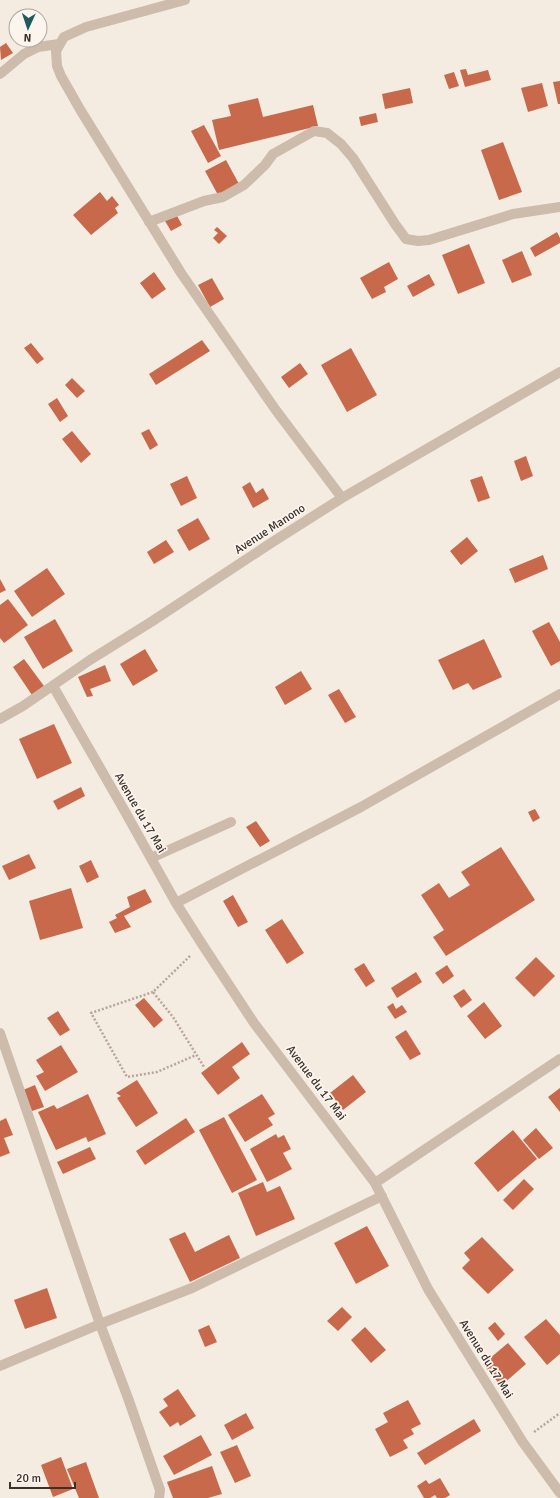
<svg xmlns="http://www.w3.org/2000/svg" width="560" height="1498" viewBox="0 0 560 1498" font-family="Signika,sans-serif">
<style>
.building{fill:#c8694b}
.lines{fill:none;stroke-linecap:round;stroke-linejoin:round}
.path{stroke:#b9a596;stroke-width:2.5;stroke-dasharray:2 2;stroke-linecap:butt}
.street{stroke:#cdbbac;stroke-width:10}
.labels{text-anchor:middle;dominant-baseline:central;stroke-width:3.5;stroke-linejoin:round;paint-order:stroke}
.street-label{font-size:12px;fill:#3b302b;stroke:#fbf5ee}
</style>
<rect width="100%" height="100%" fill="#f4ebe1"/>
<!-- building -->
<path class="building" d="M6,43L13,53L1,60L0,47Z
M466,69L468,75L488,70L491,80L465,87L460,70Z
M454,72L459,86L449,89L444,75Z
M560,81V104H558L553,82Z
M542,83L548,106L528,112L521,88Z
M410,88L413,103L385,109L382,94Z
M258,98L263,117L313,105L318,126L219,150L212,120L231,116L228,105Z
M376,113L378,122L361,126L359,117Z
M204,125L221,156L208,163L191,131Z
M503,142L522,192L499,200L481,150Z
M226,160L239,184L218,195L205,171Z
M100,192L107,201L112,196L119,205L115,208L118,213L91,235L73,215Z
M176,214L182,225L171,231L165,221Z
M217,227L227,236L219,244L213,238L218,233L214,230Z
M557,232L560,238V243L535,257L530,248Z
M469,244L485,283L458,294L442,255Z
M522,251L532,275L512,283L502,260Z
M389,262L398,279L384,287L386,292L372,299L360,278Z
M154,272L166,289L152,299L140,283Z
M429,274L435,285L413,297L407,286Z
M212,278L224,299L210,307L198,285Z
M202,340L210,351L156,385L149,374Z
M31,343L44,359L37,364L24,348Z
M351,348L377,395L347,412L321,365Z
M300,363L308,374L289,388L281,377Z
M72,378L85,391L77,398L65,385Z
M57,398L68,416L60,422L48,404Z
M149,429L158,445L150,450L141,433Z
M72,431L91,454L81,463L62,439Z
M526,456L533,476L521,481L514,461Z
M187,476L197,498L181,506L170,484Z
M482,476L490,498L478,502L470,480Z
M250,482L256,493L263,488L269,499L253,508L242,487Z
M198,518L210,539L189,551L177,530Z
M467,537L478,551L461,565L450,551Z
M166,540L174,552L154,564L147,552Z
M543,555L548,569L515,583L509,569Z
M47,568L65,594L32,617L14,591Z
M0,579L6,590L0,593Z
M8,599L28,625L4,643L0,638V605Z
M55,619L73,651L43,669L24,637Z
M549,622L560,642V661L551,666L532,631Z
M484,639L502,677L473,690L468,683L453,690L438,660Z
M145,649L158,671L133,686L120,664Z
M24,659L44,686L32,695L13,667Z
M105,665L111,681L90,689L93,696L87,697L78,677Z
M301,671L312,689L285,705L275,687Z
M339,689L356,717L345,723L328,695Z
M54,724L72,763L37,779L19,739Z
M81,787L85,796L58,810L53,801Z
M535,809L540,818L533,822L528,812Z
M256,821L270,841L260,847L246,827Z
M501,847L535,900L446,956L433,937L444,930L421,895L439,883L449,898L470,885L461,872Z
M29,854L36,868L9,880L2,866Z
M91,860L99,877L87,883L79,866Z
M71,888L83,928L40,940L29,901Z
M145,889L152,902L124,916L131,927L115,933L109,922L117,918L115,915L130,907L127,897Z
M233,895L248,922L238,927L223,901Z
M282,919L304,953L287,964L265,930Z
M536,957L555,976L534,997L515,978Z
M364,963L375,981L366,987L354,969Z
M447,965L454,976L443,984L435,973Z
M416,972L422,982L397,998L391,988Z
M464,989L472,1000L461,1008L453,996Z
M144,998L163,1020L154,1028L135,1005Z
M484,1002L502,1026L485,1039L467,1016Z
M393,1003L396,1009L402,1005L407,1012L395,1019L387,1007Z
M58,1011L70,1030L60,1036L47,1018Z
M406,1030L421,1054L410,1060L395,1037Z
M242,1042L250,1054L232,1067L240,1078L218,1095L201,1073Z
M61,1045L78,1072L45,1091L36,1076L44,1072L36,1060Z
M353,1075L366,1092L343,1110L330,1093Z
M137,1080L158,1113L136,1127L117,1098L121,1096L116,1093Z
M35,1085L44,1107L32,1111L23,1090Z
M560,1088V1112L548,1097Z
M88,1094L106,1134L88,1142L86,1137L56,1150L38,1112L54,1105L57,1109Z
M262,1094L275,1114L268,1118L273,1125L245,1142L228,1115Z
M224,1117L257,1180L232,1193L199,1130Z
M6,1118L13,1135L4,1138L10,1153L0,1157V1121Z
M186,1118L195,1132L145,1165L136,1151Z
M536,1128L553,1148L539,1159L523,1140Z
M513,1130L537,1159L498,1192L474,1163Z
M276,1134L278,1138L284,1135L291,1149L283,1153L292,1169L267,1182L250,1149Z
M90,1147L96,1159L63,1174L57,1162Z
M524,1179L534,1189L513,1210L503,1200Z
M263,1182L267,1192L280,1186L295,1219L256,1236L238,1193Z
M367,1226L389,1266L356,1284L334,1243Z
M185,1232L195,1252L229,1235L240,1258L190,1282L169,1239Z
M482,1237L514,1270L488,1294L462,1268L470,1260L464,1253Z
M47,1288L57,1318L25,1329L14,1300Z
M342,1307L352,1317L338,1331L327,1321Z
M546,1319L560,1335V1354L547,1365L524,1337Z
M495,1322L505,1334L498,1341L488,1328Z
M209,1325L217,1342L205,1347L198,1330Z
M365,1327L386,1350L371,1363L351,1340Z
M508,1343L526,1364L501,1386L483,1364Z
M178,1389L196,1416L180,1426L178,1422L170,1427L159,1412L168,1406L163,1399Z
M408,1400L421,1424L411,1429L414,1434L403,1440L408,1448L390,1457L375,1429L388,1422L383,1413Z
M246,1413L254,1428L232,1440L224,1425Z
M474,1419L481,1431L425,1465L417,1453Z
M201,1435L212,1455L174,1475L163,1456Z
M237,1445L251,1476L235,1483L220,1452Z
M61,1457L73,1489L53,1497L41,1465Z
M86,1462L99,1498H79L67,1469Z
M212,1466L222,1494L208,1498H173L167,1482Z
M440,1478L450,1495L445,1498H437L435,1495L430,1498H424L417,1486L426,1480L429,1484Z"/>
<g class="lines">
<!-- path -->
<path class="path" d="M190,956L153,992L173,1017L204,1067
M153,992L91,1013L127,1077L157,1072L196,1055
M534,1432L560,1413"/>
<!-- street -->
<path class="street" d="M185,0L86,27L64,37L56,51L57,66L61,76L81,111L181,273L275,409L342,498
M0,74L24,54L38,47L59,44
M149,222L204,201L223,197L244,185L265,165L273,154L314,131L327,133L341,144L353,158L395,224L406,239L418,241L429,240L513,214L560,207
M53,686L123,808L176,903L202,944L254,1023L375,1183L428,1289L522,1441L560,1493
M0,719L23,706L90,660L151,622L271,543L342,498L560,372
M151,858L231,822
M176,903L361,807L560,694
M0,1033L100,1324L128,1398L160,1490L159,1498
M375,1183L560,1059
M0,1366L100,1324L192,1288L382,1196"/>
</g>
<g class="labels">
<!-- street labels -->
<g class="street-label">
<text transform="translate(270 529) rotate(-33)">Avenue Manono</text>
<text transform="translate(140 813) rotate(60)">Avenue du 17 Mai</text>
<text transform="translate(316 1083) rotate(53)">Avenue du 17 Mai</text>
<text transform="translate(486 1359) rotate(58)">Avenue du 17 Mai</text>
</g>
</g>
<!-- north arrow -->
<g transform="translate(28 28) rotate(183)"><circle r="19" fill="#fbf5ee" stroke="#aea6a0"/>
<path d="M0-3L7 15L0 10L-7 15Z" fill="#1f5a5e"/>
<text y="-6" font-size="11" font-weight="bold" text-anchor="middle" fill="#3b302b">N</text>
</g>
<!-- scale -->
<path d="M10 1482v6h65v-6" fill="none" stroke="#3b302b" stroke-width="2"/>
<text x="16" y="1482" font-size="12" fill="#3b302b" stroke="#fbf5ee" stroke-width="3" paint-order="stroke">20 m</text>
</svg>
